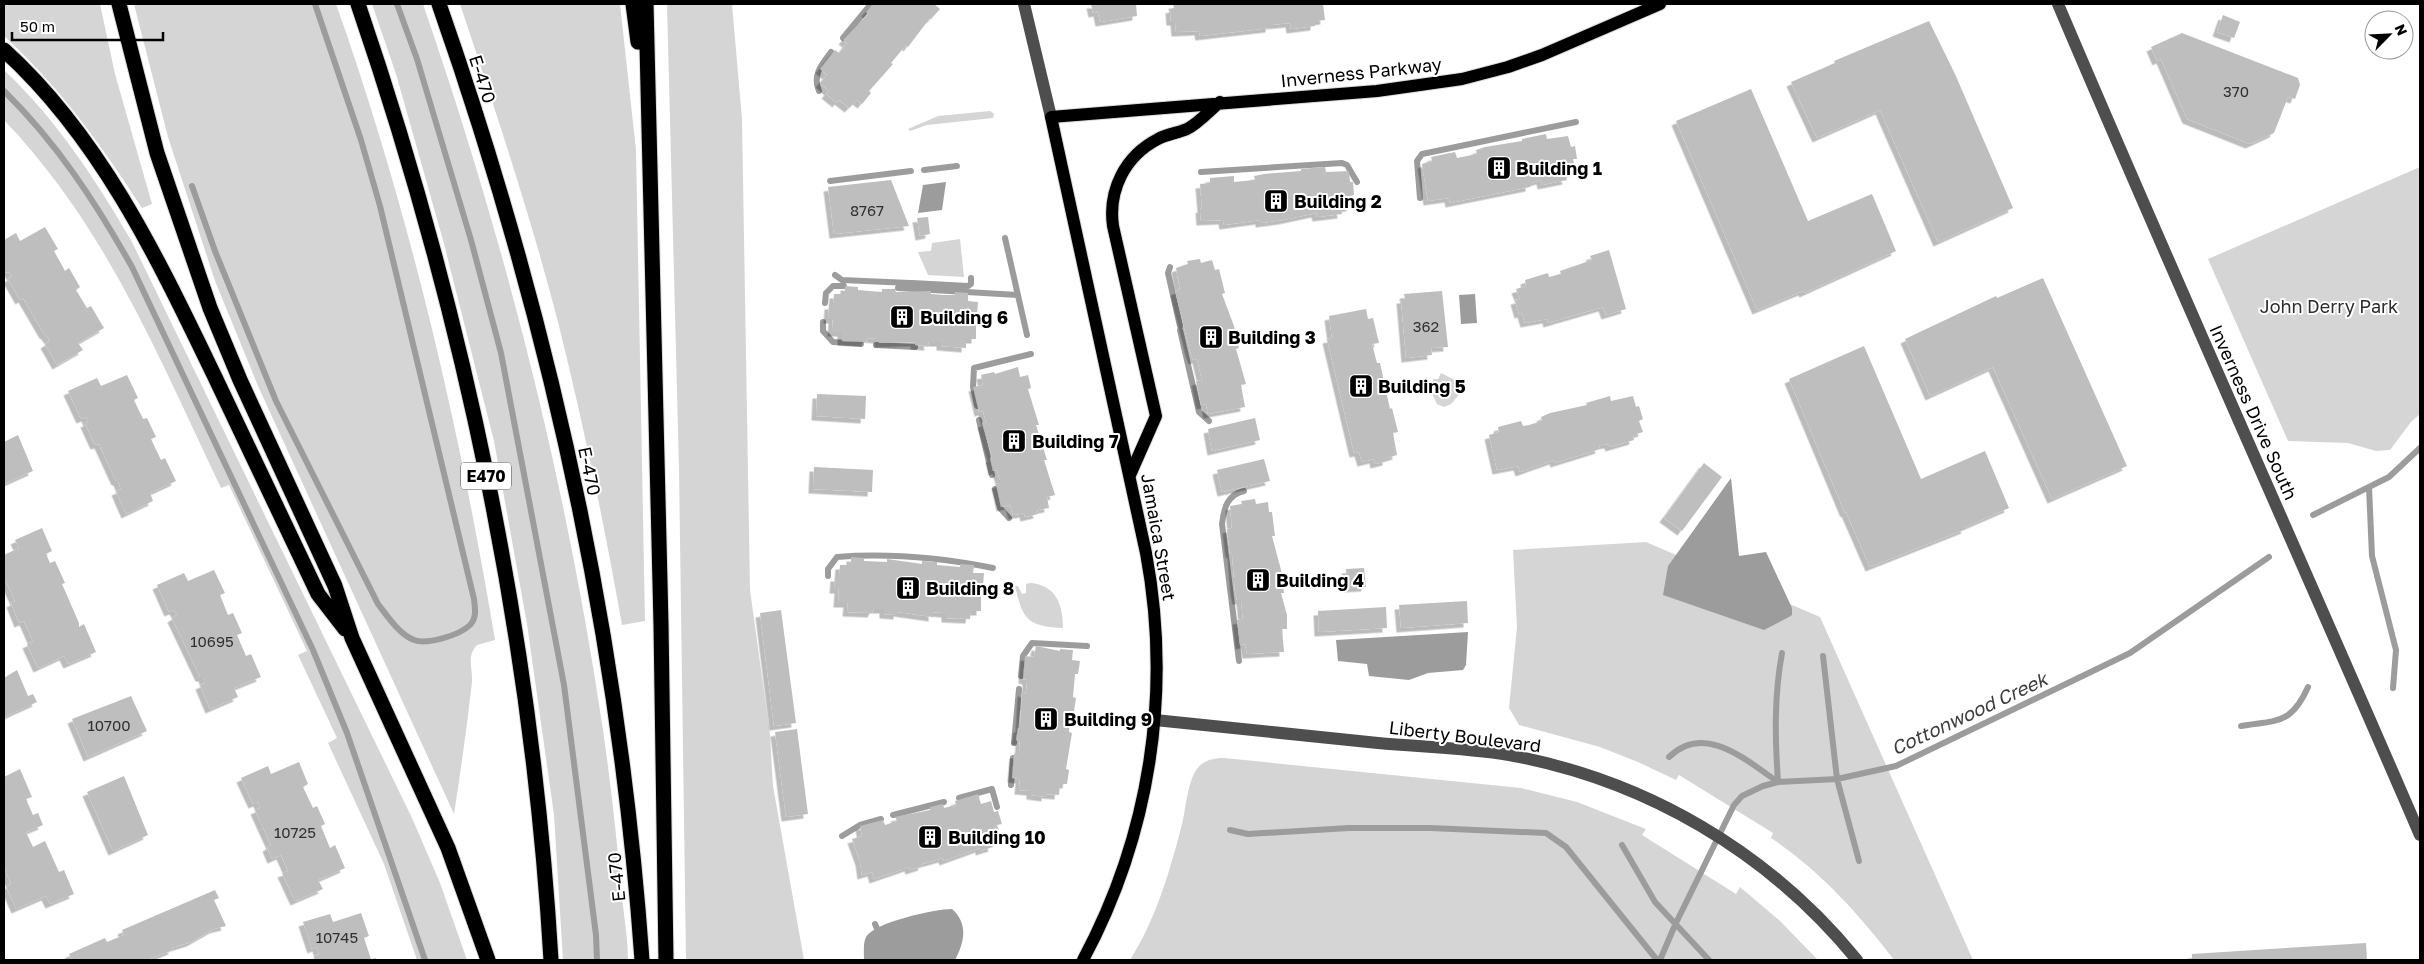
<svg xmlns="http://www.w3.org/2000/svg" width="2424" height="964" viewBox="0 0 2424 964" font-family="'Golos Text',sans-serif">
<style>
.green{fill:#d5d5d5}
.water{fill:#9c9c9c}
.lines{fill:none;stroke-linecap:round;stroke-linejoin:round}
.stream{stroke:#9c9c9c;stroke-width:6}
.building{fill:#bebebe;filter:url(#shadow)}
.major-casing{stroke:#dbdbdb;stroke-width:14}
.highway-casing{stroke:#dbdbdb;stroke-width:17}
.minor{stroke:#4e4e4e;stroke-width:12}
.major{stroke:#000;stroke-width:12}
.highway{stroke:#000;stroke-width:15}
.labels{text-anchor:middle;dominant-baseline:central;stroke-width:4;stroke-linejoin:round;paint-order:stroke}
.number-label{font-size:15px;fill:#303030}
.shield{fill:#fff;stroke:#4c4c4c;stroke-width:1}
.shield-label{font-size:16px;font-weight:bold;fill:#000}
.street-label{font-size:18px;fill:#000;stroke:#fff}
.poi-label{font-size:18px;font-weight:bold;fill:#000;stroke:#fff;text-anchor:start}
.park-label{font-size:18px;fill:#2c2c2c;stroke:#fff}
.water-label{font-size:19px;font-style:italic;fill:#3d3d3d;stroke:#fff}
</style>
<defs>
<filter id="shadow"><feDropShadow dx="-4.5" dy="4.5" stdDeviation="0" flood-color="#0004"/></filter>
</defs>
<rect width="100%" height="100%" fill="#fff"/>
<!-- green -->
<path class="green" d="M4,4H100L115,74L152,204L142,208C102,146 59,86 4,36Z
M134,4H336C409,210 459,424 495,640L477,645C466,657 473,668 472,682C467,726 461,770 454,814L258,386L215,281L168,137Z
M372,4H423C505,242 566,480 603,730C611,785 617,841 622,896C624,917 628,939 628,960H563L554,815L527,624L494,441L443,240L396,74Z
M460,4H620L636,150L645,621L622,625C604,523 583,422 558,322C530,214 495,109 460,4Z
M667,4H732L742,119L750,590L770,735L773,786L804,960H686L679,468Z
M4,70C56,119 96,180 132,242L412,818L440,883L467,960H417L384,864L328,743L337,738L298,655L307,651L229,485L221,488C158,356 107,228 4,120Z
M990,111L994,114L993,118L927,125L910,131L908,129L938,116Z
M2420,167V414L2411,422L2390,450L2376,451L2348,443L2288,441L2208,259Z
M960,239L964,277L928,275L918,252L931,251L932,243Z
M1441,373L1455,380L1463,390L1451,404L1444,407L1437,404L1432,394L1433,379H1438Z
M1646,542L1820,617L1973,960H1894C1858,913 1820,871 1771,838L1773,833L1679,775L1676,780L1638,762L1600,747L1519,725L1509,708L1517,627L1513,550Z
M1030,583C1057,585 1063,606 1063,628C1027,626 1023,620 1015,586H1018L1022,594L1026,593V584Z
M1224,758L1521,788L1577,802L1646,829L1642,835L1736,894L1740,887L1780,921L1818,960H1130C1156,919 1170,871 1182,824C1186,808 1187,786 1195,772C1201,761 1212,758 1224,758Z"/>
<!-- water -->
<path class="water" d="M946,182L942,210L918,213L923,185Z
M1475,294L1477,323L1461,324L1459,295Z
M1731,478L1739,556L1766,552L1792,608V615L1789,617L1764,630L1663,595L1668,566Z
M1468,632L1466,665L1463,670L1428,673L1409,680L1369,676L1367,664L1338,661L1336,640Z
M952,909C969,924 964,943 955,960H864C864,953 863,943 866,937C875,922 935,909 952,909Z"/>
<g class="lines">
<!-- stream -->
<path class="stream" d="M397,4L417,59L471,240L501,353L564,685L596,935L597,960
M843,38L871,4
M4,91C57,143 96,203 132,267L313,650L347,733L425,960
M819,91C812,75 822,64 831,52
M924,170L957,166
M1201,172L1342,163L1347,165L1357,182
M830,181L911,171
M192,186L215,251L276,401L378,604C388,617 399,634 414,640C427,645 460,635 470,625C477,618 475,608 474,599L380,206L361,140L315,4
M1420,198L1417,161L1422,154L1576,122
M1005,238L1027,335
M1170,267L1168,273L1180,326
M835,275L842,280L910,283
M912,283L968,286L971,284V278
M898,288L1018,295
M825,303L826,293L833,286H844
M823,322V331L833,342L861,344
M1180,330L1199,412L1209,421
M876,345L915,347
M977,406L973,387L974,368L1031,354
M979,420L992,475
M2369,487L2372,556L2396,650L2393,688
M995,489L1000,508L1009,518
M2313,515L2389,477L2420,448
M828,576V569L837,557C888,553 942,558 993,568
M1823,656L1837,779L1859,861
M1239,661L1222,524C1224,508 1227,495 1244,491
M1021,676L1023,656L1032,643L1087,646
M2241,726C2277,720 2291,725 2308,687
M1014,743L1019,689
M1669,757C1705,722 1747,761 1778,782
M1778,782C1775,738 1774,697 1782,653
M1011,785L1013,758
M959,798L992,789L997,807
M893,815L944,802
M1230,830L1248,834L1349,828H1430L1546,833L1566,847L1657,960
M842,836L860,825L881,819
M1622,845L1655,902L1709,960
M875,924L881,937
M1660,960L1675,925L1734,805L1742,796L1763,786L1778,782L1837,779L1896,766L2130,653L2269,557"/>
</g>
<!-- building -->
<path class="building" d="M873,4H934L940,9L931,19L930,18L908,47L906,45L891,63L893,64L869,91L871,93L862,104L857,100L849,108L839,100L837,103L826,94L829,91L820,83L827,75L820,69L835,50L839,53L847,43L843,40L868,14L866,12Z
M1091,4H1136L1137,16L1100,22L1098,12L1093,13Z
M1173,4H1323L1325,20L1315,21V26L1291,29L1290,23L1270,25V28L1200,36L1199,31L1176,32L1175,21H1171L1170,9L1174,8Z
M2223,15L2240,22L2234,38L2217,32Z
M1929,21L1955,74L2013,208L1938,242L1880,110L1817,138L1791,82L1835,63L1834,61Z
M2182,33L2298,78L2300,85L2295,99L2288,97L2274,133L2250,144L2187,119L2161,59L2157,61L2151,47Z
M1751,89L1808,221L1872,194L1896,251L1804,293L1803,291L1757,310L1676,121Z
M1546,134L1547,139L1568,136L1571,147L1575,146L1577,159H1573L1576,172L1565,174L1567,180L1542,185L1541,180L1530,183V187L1450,203L1449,198L1428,201L1422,164L1432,161L1431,157L1455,152L1457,158L1477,154L1476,150L1485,147L1522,141V139Z
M1325,167L1326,172L1349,171L1350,182H1353L1354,195L1350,196L1351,207L1341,208L1342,214L1317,217L1316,213L1283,220L1260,223V220L1224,225L1223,220L1201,221L1200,209L1202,208L1200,184L1210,183V178L1234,176V182L1255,180L1254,176L1264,174L1301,171V169Z
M891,180L909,226L834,234L828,187Z
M928,217L930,234L920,236L917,218Z
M45,227L58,249L54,251L65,271L69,268L80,287L76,290L87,308L91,306L104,328L78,343L83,350L57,365L45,344L50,341L46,335L44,334L23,298L20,300L8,279L12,276L9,272L4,273V240L16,233L20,241Z
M1609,250L1626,309L1606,315L1603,307L1548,323L1547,319L1525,323L1522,313L1519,314L1515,300L1520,299L1516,289L1526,286L1525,280L1548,273L1549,277L1561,274L1560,271L1592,260L1590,256Z
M1200,259L1201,263L1212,260L1215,270L1219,269L1225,293L1222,294L1234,326L1239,348L1236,349L1246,384L1241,385L1245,407L1208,414L1206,404L1201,405L1196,381L1202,380L1197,359L1193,360L1190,351L1175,291L1180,289L1176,268L1188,264L1187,261Z
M2043,278L2127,466L2052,499L1993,367L1930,396L1905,339L1996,296L1997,298Z
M845,286L858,287V290L869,291L882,292V289H895L896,292L931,291V294L944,295H955V292L968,293V301L978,302L977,315H976V339H966V348L941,346V342H928L929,346L915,345V342L879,343V339L867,338L866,342L842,341V332H832L833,319H828L829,305H833L834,294H845Z
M1442,291L1448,347L1431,348L1432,355L1406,358L1401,299H1405L1404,294Z
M1366,309L1368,319L1373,318L1379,343L1372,344L1377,363H1380L1390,409L1392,408L1398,432L1393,433L1397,455L1387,458V461L1375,464L1374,459L1362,462L1359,452L1354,453L1327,339L1332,338L1329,316Z
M1864,346L1921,479L1985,451L2009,508L1965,527L1966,529L1870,567L1846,512L1845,513L1789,379Z
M1018,367L1020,377L1028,375L1031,388L1028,389L1039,425H1036L1047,460H1044L1055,495L1047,497L1049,508L1037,510L1038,514L1025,517L1024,513L1013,515L1010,505L1001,507L996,484L1000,483V480L997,470L993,471L990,458L992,457L982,423L986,422L983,411L979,412L973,387L983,385L981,375L994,372L995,374Z
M127,375L138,398L134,400L143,419L147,418L156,437L151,439L161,460L165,458L176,481L150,493L153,501L126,514L116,491L121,489L118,481H116L99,444L95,445L85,423L88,422L86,417L81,419L68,391L97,378L101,386Z
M817,394L866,396L865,419L816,416Z
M1610,396L1611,401L1633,396L1636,407L1639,406L1643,419L1639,421L1643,432L1633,435L1634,440L1610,447L1609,444L1601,445L1599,446L1600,449L1578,456L1555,463L1554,460L1520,472L1518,466L1497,470L1489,435L1499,432L1498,427L1521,421L1523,426L1529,425L1542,421L1541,417L1550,413L1587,405L1586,403Z
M1255,418L1260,440L1212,451L1208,429Z
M18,435L33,471L4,484V442Z
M1264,459L1270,481L1222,492L1217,470Z
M1704,463L1722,477L1682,531L1664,518Z
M814,467L873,470L872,492L813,489Z
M1255,499L1256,504L1268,502L1269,512H1272L1275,536H1272L1281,570L1284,593H1281L1287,615V629H1282L1284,652L1247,654L1245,644L1240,645L1237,620L1243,619L1241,600H1237L1235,591L1232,553L1230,554L1227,529L1232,528L1230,506L1242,504L1241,501Z
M42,528L52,551L46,554L50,563L55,561L65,583L62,584L79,623V627L84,624L96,652L68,664L64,656L38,668L27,644L33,641L24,621L19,623L11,603L15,601L6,581L4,582V555L19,548L15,540Z
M851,557L864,558V561L887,562V559L922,564V561L937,562V565L960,567V564L974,565L973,573H984L983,586H981V611H971L970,619L946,618V613L933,612V617L898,612V615L884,614V609H874L872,613L847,612L848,603H838L839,589H834L835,577H839L840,565H851Z
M1364,568L1366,587L1347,588L1346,569Z
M214,570L225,593L220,595L228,615L233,613L242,633L237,635L246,656L251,654L261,677L234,688L238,697L210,709L200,685L205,683L203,677H200L172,618L177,615L174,610L169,612L157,585L184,573L188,581Z
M1467,601L1468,623L1401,628L1399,605Z
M1386,607L1387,628L1319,632L1318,611Z
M781,610L796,723L774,726L760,613Z
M1036,646L1060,651V649L1073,650L1072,660L1080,661L1078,674H1075L1073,697L1076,698L1074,711H1071L1069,732L1072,733L1066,769L1069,770L1067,784H1060L1059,795L1046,794V797L1031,795V791L1019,790L1020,779L1012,778L1014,754H1019L1020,741L1016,740L1018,728H1020L1022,692L1026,693L1027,683V680L1023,679L1025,656L1034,657Z
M17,670L28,696L33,694L37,702L4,717V678Z
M131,696L147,731L88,757L72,719Z
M797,729L808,814L786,817L775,732Z
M299,762L308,784L303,787L313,808L317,806L325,824L321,826L330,848L335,845L345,868L318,880L323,889L295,901L282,873L288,871L281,855L272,859L267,847L271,845L255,810L260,808L258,802L253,804L241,778L268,766L271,774Z
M20,769L32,797L26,799L33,815L38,813L43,825L26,832L33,847L45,841L59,872L64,870L74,894L50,904L46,896L16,909L6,886L11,884L4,867V777Z
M124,776L148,835L113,851L87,792Z
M978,794L981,804L991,801L994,812L998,811L1002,824L997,825L1001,837L991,841L993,847L980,851V848L944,861L943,858L922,864L923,866L910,870L909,867L874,879L872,872L862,875L860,861L852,839L862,836L860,826L883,820L885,825L897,821L895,817L930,810V807L943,804L944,808L956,805L955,801Z
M215,890L219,898L214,900L226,926L214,929L191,942L172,948L173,950L147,960H72L69,954L105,938L107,942L124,935L122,930Z
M361,913L369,936L364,938L371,959L376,958V960H315L314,956L319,954L317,947L312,949L303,922L330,914L333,922Z
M2366,943L2367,960H2192V954Z"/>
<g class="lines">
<defs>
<path id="major" d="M1130,475L1156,416L1113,226C1108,190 1125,156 1158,139C1167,134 1178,133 1187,129C1199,123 1210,110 1220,102
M1083,960C1150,835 1172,692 1146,553L1051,117L1377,91L1462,79L1508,67L1542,55L1660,4"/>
<path id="highway" d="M119,4L157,153L210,308L240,380L335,586L352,638L448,848L488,960
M358,4C463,311 532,635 551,960
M439,4C547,312 619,634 642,960
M633,4L638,42
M646,4L661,624L666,960
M4,50C101,138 158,259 214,375C249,448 283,521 318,594L345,629"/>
</defs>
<!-- major casing -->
<use href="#major" class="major-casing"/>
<!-- highway casing -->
<use href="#highway" class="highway-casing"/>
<!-- minor -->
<path class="minor" d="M1024,4L1051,117
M2058,4C2176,282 2300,557 2420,835
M1155,720C1230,728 1304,736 1378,743C1422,747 1466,748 1509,755C1646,780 1769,852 1857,960"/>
<!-- major -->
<use href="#major" class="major"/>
<!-- highway -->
<use href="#highway" class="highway"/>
</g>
<!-- icons -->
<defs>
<symbol id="building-square" viewBox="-11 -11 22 22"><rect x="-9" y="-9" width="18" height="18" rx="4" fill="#000" stroke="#fff"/><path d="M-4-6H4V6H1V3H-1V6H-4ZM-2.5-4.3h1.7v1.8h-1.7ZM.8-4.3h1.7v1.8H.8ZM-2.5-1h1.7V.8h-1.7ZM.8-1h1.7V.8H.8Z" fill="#fff"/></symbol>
</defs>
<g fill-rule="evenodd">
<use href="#building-square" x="1485" y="154" width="28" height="28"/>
<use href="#building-square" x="1262" y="187" width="28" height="28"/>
<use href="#building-square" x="888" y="303" width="28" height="28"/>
<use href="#building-square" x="1197" y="323" width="28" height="28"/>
<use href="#building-square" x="1347" y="372" width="28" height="28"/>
<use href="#building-square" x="1000" y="427" width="28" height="28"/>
<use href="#building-square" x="1244" y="566" width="28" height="28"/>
<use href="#building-square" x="894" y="574" width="28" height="28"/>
<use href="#building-square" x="1032" y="705" width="28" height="28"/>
<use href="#building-square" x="916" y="823" width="28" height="28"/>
</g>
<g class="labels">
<!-- number labels -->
<g class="number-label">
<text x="2236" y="91">370</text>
<text x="867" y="210">8767</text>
<text x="1426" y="326">362</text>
<text x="212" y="641">10695</text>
<text x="109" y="725">10700</text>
<text x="295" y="832">10725</text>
<text x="337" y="937">10745</text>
</g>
<!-- shield labels -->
<rect class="shield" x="461" y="462.5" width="50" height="27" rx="4"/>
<g class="shield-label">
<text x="486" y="476">E470</text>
</g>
<!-- street labels -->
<g class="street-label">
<text transform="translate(1361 72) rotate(-6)">Inverness Parkway</text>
<text transform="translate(483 79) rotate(72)">E-470</text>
<text transform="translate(2254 412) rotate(66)">Inverness Drive South</text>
<text transform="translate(590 471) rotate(78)">E-470</text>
<text transform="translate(1159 537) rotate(80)">Jamaica Street</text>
<text transform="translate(1465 736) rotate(7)">Liberty Boulevard</text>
<text transform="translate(616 877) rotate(-96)">E-470</text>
</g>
<!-- poi labels -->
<g class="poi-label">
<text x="1516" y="168">Building 1</text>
<text x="1294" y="201">Building 2</text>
<text x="920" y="317">Building 6</text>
<text x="1228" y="337">Building 3</text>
<text x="1378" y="386">Building 5</text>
<text x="1032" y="441">Building 7</text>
<text x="1276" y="580">Building 4</text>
<text x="926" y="588">Building 8</text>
<text x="1064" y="719">Building 9</text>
<text x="948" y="837">Building 10</text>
</g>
<!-- park labels -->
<g class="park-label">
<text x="2329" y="306">John Derry Park</text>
</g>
<!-- water labels -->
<g class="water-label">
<text transform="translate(1969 713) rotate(-25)">Cottonwood Creek</text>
</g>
</g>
<!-- border -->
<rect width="2424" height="964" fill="none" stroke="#000000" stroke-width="10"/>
<!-- north arrow -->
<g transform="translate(2389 35) rotate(66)"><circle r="24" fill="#ffffff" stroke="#999999"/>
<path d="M0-4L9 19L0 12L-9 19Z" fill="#000000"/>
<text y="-8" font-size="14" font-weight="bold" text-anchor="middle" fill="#000000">N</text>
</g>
<!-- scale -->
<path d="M12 32v8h151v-8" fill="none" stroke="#000000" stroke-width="2.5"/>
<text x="20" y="32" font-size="15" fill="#000000" stroke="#ffffff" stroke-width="4" paint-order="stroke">50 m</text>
</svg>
